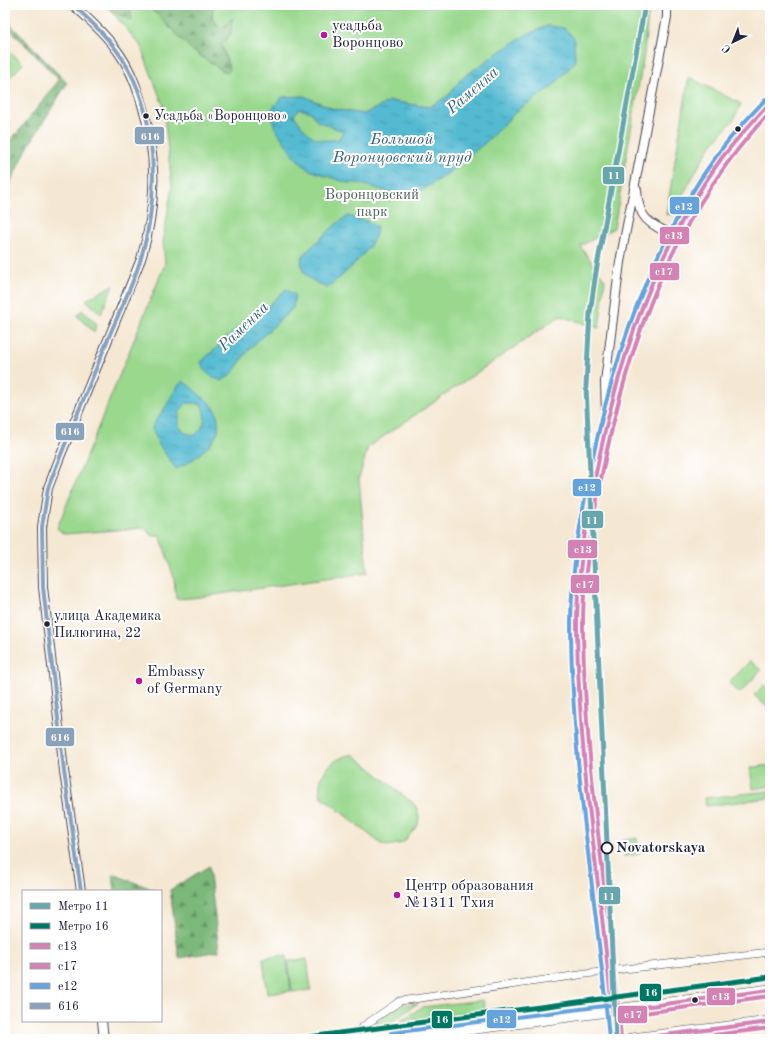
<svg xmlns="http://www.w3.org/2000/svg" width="775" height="1044" viewBox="0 0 775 1044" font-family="'Old Standard TT',serif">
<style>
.green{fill:#9ad88e;stroke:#5e7d64}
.forest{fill:url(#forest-firs);stroke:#4e6d5a}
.water{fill:url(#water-ripples);stroke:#3a6e86;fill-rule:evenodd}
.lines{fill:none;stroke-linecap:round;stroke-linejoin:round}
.minor-casing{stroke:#424052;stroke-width:8}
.tertiary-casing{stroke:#424052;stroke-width:10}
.primary-casing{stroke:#424052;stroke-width:12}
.minor{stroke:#fff;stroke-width:7}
.tertiary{stroke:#fff;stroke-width:8}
.primary{stroke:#fff;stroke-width:11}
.bus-1-casing{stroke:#fff;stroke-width:7}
.bus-2-casing{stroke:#fff;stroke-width:7}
.bus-3-casing{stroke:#fff;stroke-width:7}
.bus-4-casing{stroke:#fff;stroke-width:7}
.bus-1{stroke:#d382b4;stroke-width:4}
.bus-2{stroke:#d382b4;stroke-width:4}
.bus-3{stroke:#65a3da;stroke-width:4}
.bus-4{stroke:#8aa1ba;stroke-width:4}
.metro-1-casing{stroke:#fff;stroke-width:8}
.metro-2-casing{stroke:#fff;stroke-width:8}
.metro-1{stroke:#67a6ad;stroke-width:5}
.metro-2{stroke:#007763;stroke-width:5}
.poi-dot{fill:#b5179e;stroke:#fff;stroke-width:1.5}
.bus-dot{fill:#22223b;stroke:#fff;stroke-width:1.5}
.stop-dot{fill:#fff;stroke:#22223b;stroke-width:2}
.labels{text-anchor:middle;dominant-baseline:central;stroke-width:4;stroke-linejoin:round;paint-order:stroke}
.bus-label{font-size:14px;fill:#22223b;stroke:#fff;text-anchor:start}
.poi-label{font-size:15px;fill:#22223b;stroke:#fff;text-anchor:start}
.park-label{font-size:15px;fill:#4c6258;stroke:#fff}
.stop-label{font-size:15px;font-weight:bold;fill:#22223b;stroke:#fff;text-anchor:start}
.water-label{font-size:16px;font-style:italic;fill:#365f77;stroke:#fff}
.line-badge{stroke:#fff;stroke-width:1.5}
.badge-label{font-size:11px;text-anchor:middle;font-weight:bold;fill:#fff}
</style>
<defs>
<pattern id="forest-firs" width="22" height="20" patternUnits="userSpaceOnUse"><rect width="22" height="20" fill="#7bb879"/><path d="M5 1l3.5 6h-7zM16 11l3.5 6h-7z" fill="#649564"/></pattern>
<pattern id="water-ripples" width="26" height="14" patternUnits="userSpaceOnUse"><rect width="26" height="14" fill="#53bad1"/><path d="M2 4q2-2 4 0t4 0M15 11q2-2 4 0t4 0" fill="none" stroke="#4497ab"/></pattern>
</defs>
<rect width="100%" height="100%" fill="#fff"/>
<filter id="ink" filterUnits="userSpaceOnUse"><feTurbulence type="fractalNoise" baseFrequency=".025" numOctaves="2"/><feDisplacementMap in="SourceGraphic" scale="8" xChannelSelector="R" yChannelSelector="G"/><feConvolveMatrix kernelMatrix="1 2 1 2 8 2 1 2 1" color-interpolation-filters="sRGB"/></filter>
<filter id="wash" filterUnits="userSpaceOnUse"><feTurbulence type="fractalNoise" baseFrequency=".012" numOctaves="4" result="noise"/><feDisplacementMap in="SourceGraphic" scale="16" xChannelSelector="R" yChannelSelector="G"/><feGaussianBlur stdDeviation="0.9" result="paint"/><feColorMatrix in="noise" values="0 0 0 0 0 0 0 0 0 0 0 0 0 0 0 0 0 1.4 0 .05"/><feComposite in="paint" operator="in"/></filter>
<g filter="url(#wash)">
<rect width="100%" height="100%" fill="#f5e8d3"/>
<!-- green -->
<path class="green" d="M106,5H649L644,54L614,228L580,246L605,280L599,328L560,316L368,447L359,478L367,573L192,598L176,599L174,578L160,535L152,536L145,528L64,534L57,528L165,264L163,241L172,186L163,105L140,45Z
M5,46L23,64L5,82Z
M689,77L741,104L734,119L709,148L672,214L666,215Z
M113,285L101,314L86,300Z
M82,310L97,324L94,332L77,316Z
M750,661L761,670L740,693L729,683Z
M764,685L770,691V710L754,695Z
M349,755H354L414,804L417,809L419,817L418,825L403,843L387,846L381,844L321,796C315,777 331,759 349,755Z
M770,765V786L753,789L750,768Z
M770,791V798L706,806L705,798Z
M637,838L639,854L624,856L622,841Z
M286,955L291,991L267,994L263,958Z
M307,959L311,990L292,992L288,961Z
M483,1000L485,1010L401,1021L422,1007Z
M418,1003L390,1023H374L403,1005Z"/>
<!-- forest -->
<path class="forest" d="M106,5H130L132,21L112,11Z
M147,5H213L212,20L222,28L232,18L231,34L222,45L230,70L226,73L193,51Z
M5,19L67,83L28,147L5,193V146L19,131L59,80L5,24Z
M209,866L219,951L179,958L170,890Z
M113,874L157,891H115Z"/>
<!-- water -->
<path class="water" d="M547,26L564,28L574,38L575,62L552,87L518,110L486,142L450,172L410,198L358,183H347L307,169L294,156L275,128L270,111L282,97L304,96L334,109L364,114L390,101L429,107L448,96L461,79L496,54L526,35ZM299,109L311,112L317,121L343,131L339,139C314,144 307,134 294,115Z
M348,216L369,222L377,228C376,248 342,276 327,288C313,281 298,275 302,256L336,224Z
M286,289L295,295L293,308L250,348L231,375L222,381C211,377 205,374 201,362L243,323L263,311Z
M183,381C188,385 213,405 215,409C218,415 220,430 216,436C211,447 187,465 176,469L159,445L152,428C156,418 163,412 168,403C173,395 175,387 183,381ZM186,403H195L202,406C207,419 205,426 195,435L185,433L179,426V413Z"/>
</g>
<g filter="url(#ink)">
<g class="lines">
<defs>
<path id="minor" d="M349,1039L365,1025L400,1001L607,971L770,952"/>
<path id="tertiary" d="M73,5C89,19 107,36 119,53C129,67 135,82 140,98C158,152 158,204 141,259L60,457L48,488L42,527L43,587L64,771L81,891
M637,190C638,220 650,224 675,236
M606,413L605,382L620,262L667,17V5
M102,1021L104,1039
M615,1039C611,986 603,934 597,882C587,797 579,711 577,625C577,579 585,533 593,488C614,371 652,256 721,159C736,139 753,121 770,103"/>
<path id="primary" d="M392,1039L770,990
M632,1039L770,1022"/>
</defs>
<!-- minor casing -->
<use href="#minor" class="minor-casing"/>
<!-- tertiary casing -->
<use href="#tertiary" class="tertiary-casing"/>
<!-- primary casing -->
<use href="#primary" class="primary-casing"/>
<!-- minor -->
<use href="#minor" class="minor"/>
<!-- tertiary -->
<use href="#tertiary" class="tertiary"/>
<!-- primary -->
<use href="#primary" class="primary"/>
<defs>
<path id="bus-1" d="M613,1011L770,990
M615,1039C603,901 578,764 577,625C577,576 585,526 595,478C617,365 653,253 721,159C736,139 753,121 770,103
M632,1039L770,1022"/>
<path id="bus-2" d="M614,1017L770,996
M621,1038C609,901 584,764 583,625C583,576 591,527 601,479C628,342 672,216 770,112
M681,1039L770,1028"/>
<path id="bus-3" d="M391,1033L612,1005
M609,1039C597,901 571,763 571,623C571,574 580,524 589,476C612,362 648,250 717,155C731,135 749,117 766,99"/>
<path id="bus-4" d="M73,5C91,21 109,38 122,58C158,114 160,196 141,258C133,285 119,312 108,339C88,389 67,438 48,488L42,527L43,587L64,771L81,891"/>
</defs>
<!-- bus-1 casing -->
<use href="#bus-1" class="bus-1-casing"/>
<!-- bus-2 casing -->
<use href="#bus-2" class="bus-2-casing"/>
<!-- bus-3 casing -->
<use href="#bus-3" class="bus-3-casing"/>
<!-- bus-4 casing -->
<use href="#bus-4" class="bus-4-casing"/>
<!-- bus-1 -->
<use href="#bus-1" class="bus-1"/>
<!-- bus-2 -->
<use href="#bus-2" class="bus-2"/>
<!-- bus-3 -->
<use href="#bus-3" class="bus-3"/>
<!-- bus-4 -->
<use href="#bus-4" class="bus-4"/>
<defs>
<path id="metro-1" d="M616,1039L586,386L590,313L596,272L645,5"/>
<path id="metro-2" d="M293,1039L770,977"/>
</defs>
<!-- metro-1 casing -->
<use href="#metro-1" class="metro-1-casing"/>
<!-- metro-2 casing -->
<use href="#metro-2" class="metro-2-casing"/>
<!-- metro-1 -->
<use href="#metro-1" class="metro-1"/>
<!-- metro-2 -->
<use href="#metro-2" class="metro-2"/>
</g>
</g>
<!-- markers -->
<g class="poi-dot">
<circle cx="324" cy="35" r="4"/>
<circle cx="139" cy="681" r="4"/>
<circle cx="397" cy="895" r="4"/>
</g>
<g class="bus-dot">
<circle cx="146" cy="116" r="3.5"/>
<circle cx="738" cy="129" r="3.5"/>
<circle cx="47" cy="624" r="3.5"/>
<circle cx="695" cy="1000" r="3.5"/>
</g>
<circle class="stop-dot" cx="607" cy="848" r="5.5"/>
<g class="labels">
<!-- bus labels -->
<g class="bus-label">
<text x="154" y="116">Усадьба «Воронцово»</text>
<text x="54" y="616">улица Академика<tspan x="54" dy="17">Пилюгина, 22</tspan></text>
</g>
<!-- poi labels -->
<g class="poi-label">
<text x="332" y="26">усадьба<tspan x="332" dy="17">Воронцово</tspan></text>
<text x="147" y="672">Embassy<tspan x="147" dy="17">of Germany</tspan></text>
<text x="405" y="886">Центр образования<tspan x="405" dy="17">№1311 Тхия</tspan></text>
</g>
<!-- park labels -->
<g class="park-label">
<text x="372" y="195">Воронцовский<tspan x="372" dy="17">парк</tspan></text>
</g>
<!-- stop labels -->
<g class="stop-label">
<text x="616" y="848">Novatorskaya</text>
</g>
<!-- water labels -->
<g class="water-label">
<text transform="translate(473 91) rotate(-41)">Раменка</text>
<text x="402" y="140">Большой<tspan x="402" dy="18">Воронцовский пруд</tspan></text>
<text transform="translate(244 327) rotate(-44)">Раменка</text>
</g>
</g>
<g class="line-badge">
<rect x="134" y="126" width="31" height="19" rx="4" fill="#8aa1ba"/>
<rect x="602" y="166" width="23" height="19" rx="4" fill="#67a6ad"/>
<rect x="669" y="196" width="31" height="19" rx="4" fill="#65a3da"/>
<rect x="659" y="226" width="31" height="19" rx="4" fill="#d382b4"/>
<rect x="649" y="262" width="31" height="19" rx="4" fill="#d382b4"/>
<rect x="55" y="422" width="30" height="19" rx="4" fill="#8aa1ba"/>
<rect x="572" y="478" width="30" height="19" rx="4" fill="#65a3da"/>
<rect x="581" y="510" width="23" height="19" rx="4" fill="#67a6ad"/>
<rect x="567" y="539" width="31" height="20" rx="4" fill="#d382b4"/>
<rect x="570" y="574" width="30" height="20" rx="4" fill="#d382b4"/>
<rect x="45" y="727" width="30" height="20" rx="4" fill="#8aa1ba"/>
<rect x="598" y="886" width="23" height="19" rx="4" fill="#67a6ad"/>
<rect x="639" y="983" width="23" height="19" rx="4" fill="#007763"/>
<rect x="706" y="987" width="30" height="19" rx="4" fill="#d382b4"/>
<rect x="617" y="1005" width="31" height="19" rx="4" fill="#d382b4"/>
<rect x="486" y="1009" width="31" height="20" rx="4" fill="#65a3da"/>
<rect x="431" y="1010" width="22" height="19" rx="4" fill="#007763"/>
</g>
<g class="badge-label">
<text x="150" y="140">616</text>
<text x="614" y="179">11</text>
<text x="684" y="210">е12</text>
<text x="674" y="239">с13</text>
<text x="664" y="275">с17</text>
<text x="70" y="435">616</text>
<text x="587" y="491">е12</text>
<text x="592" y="524">11</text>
<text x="583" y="553">с13</text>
<text x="585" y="588">с17</text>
<text x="60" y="741">616</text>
<text x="609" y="900">11</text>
<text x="651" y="996">16</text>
<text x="721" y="1000">с13</text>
<text x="633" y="1018">с17</text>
<text x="502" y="1023">е12</text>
<text x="442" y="1023">16</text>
</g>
<!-- margin -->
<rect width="775" height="1044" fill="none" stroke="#fff" stroke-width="20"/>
<!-- legend -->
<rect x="22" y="890" width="140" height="132" fill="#ffffff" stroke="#a7a7b1"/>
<rect x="30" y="903" width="20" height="6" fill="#67a6ad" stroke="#a7a7b1"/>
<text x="58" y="910" font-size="12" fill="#22223b">Метро 11</text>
<rect x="30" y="923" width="20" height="6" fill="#007763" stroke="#a7a7b1"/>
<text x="58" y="930" font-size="12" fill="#22223b">Метро 16</text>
<rect x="30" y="943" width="20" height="6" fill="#d382b4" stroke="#a7a7b1"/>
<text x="58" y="950" font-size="12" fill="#22223b">с13</text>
<rect x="30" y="963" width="20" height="6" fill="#d382b4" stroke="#a7a7b1"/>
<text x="58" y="970" font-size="12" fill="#22223b">с17</text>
<rect x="30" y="983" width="20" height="6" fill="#65a3da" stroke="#a7a7b1"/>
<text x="58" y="990" font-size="12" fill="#22223b">е12</text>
<rect x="30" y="1003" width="20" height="6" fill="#8aa1ba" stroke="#a7a7b1"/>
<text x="58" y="1010" font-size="12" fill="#22223b">616</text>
<!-- north arrow -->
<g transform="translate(733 42) rotate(223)" stroke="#ffffff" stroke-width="3" paint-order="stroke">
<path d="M0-3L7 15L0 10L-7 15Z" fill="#22223b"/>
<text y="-6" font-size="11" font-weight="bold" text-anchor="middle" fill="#22223b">С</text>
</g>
</svg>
